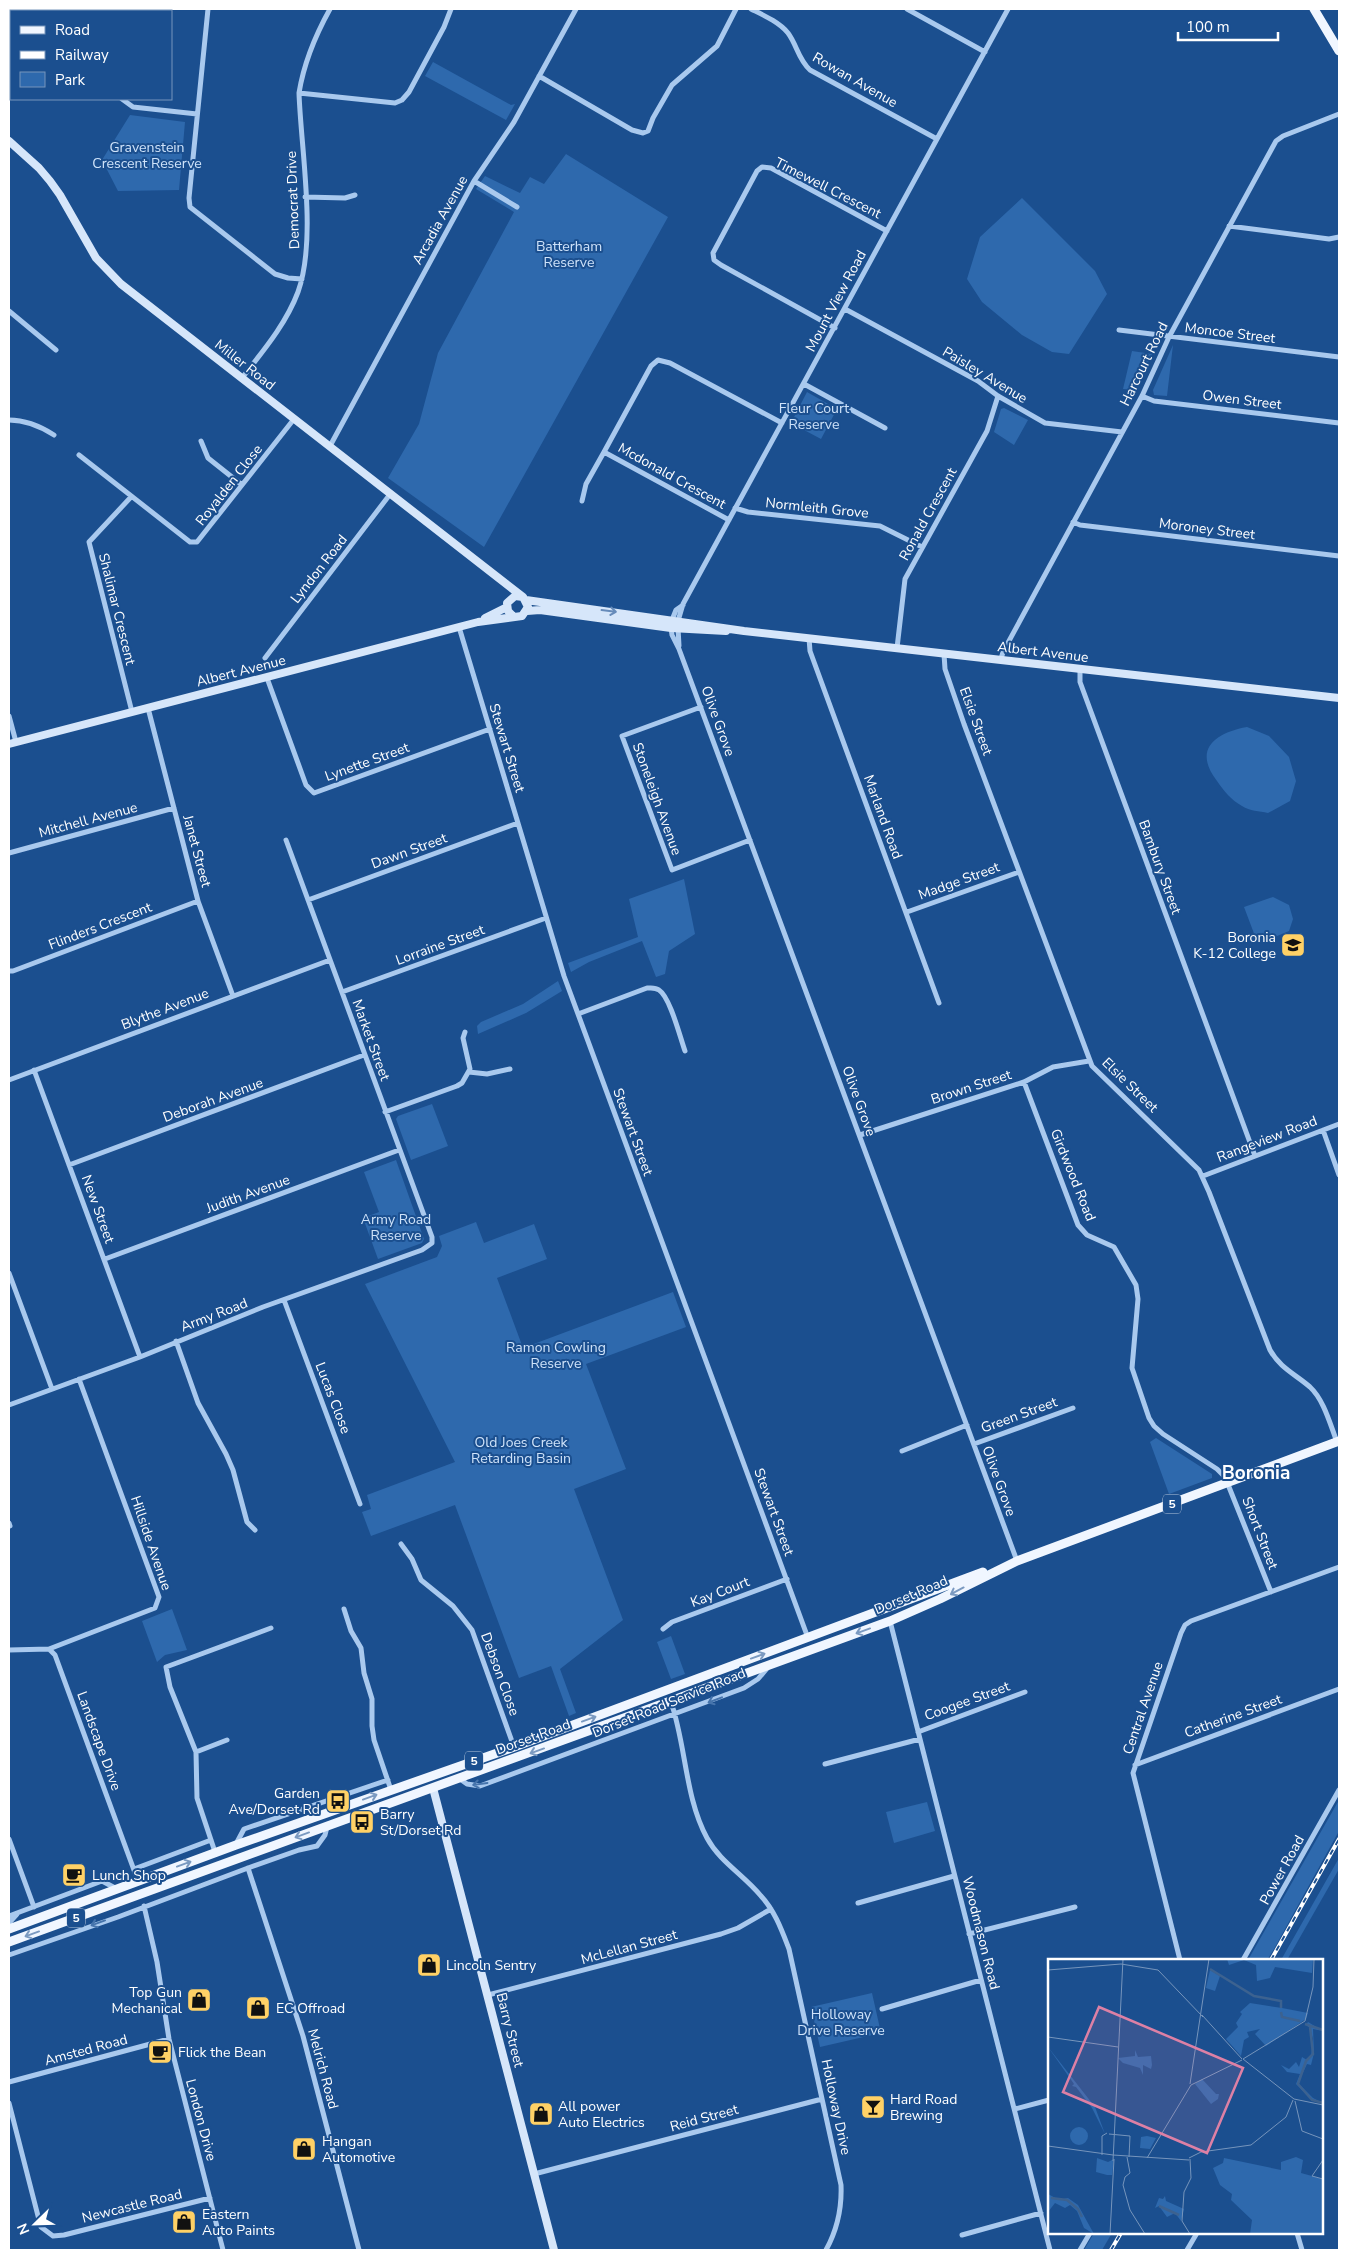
<svg xmlns="http://www.w3.org/2000/svg" width="1348" height="2259" viewBox="0 0 1348 2259" font-family="'Nunito Sans',sans-serif">
<style>
.green{fill:#2e69ad}
.lines{fill:none;stroke-linecap:round;stroke-linejoin:round}
.minor{stroke:#a9c9ee;stroke-width:5}
.secondary{stroke:#d6e6fa;stroke-width:8}
.primary{stroke:#f0f6ff;stroke-width:9}
.rail-casing{stroke:#fff;stroke-width:4}
.rail{stroke:#1b4f8f;stroke-width:2;stroke-dasharray:5.5;stroke-linecap:butt}
.oneway{stroke:#668bba}
.oneway2{stroke:#7b9ac1}
.oneway3{stroke:#4674ac}
.labels{text-anchor:middle;dominant-baseline:central;stroke-width:4;stroke-linejoin:round;paint-order:stroke}
.shield{fill:#1b4f8f;stroke:#bbcadd;stroke-width:1}
.shield-label{font-size:12px;font-weight:bold;fill:#fff}
.street-label{font-size:14px;fill:#fff;stroke:#1b4f8f}
.park-label{font-size:14px;fill:#cfe3fa;stroke:#1b4f8f}
.poi-label{font-size:14px;fill:#fff;stroke:#1b4f8f;text-anchor:start}
.district-label{font-size:19px;font-weight:bold;fill:#fff;stroke:#1b4f8f}
.inset-river{fill:none;stroke:#3c6290;stroke-width:2.5}
.inset-road{fill:none;stroke:#7695bc;stroke-width:1}
.view{fill:#dd80a5;fill-opacity:0.15;stroke:#dd80a5;stroke-width:2.5}
.inset-edge{fill:none;stroke:#fff;stroke-width:2.5}
</style>
<rect width="100%" height="100%" fill="#1b4f8f"/>
<!-- green -->
<path class="green" d="M433,62L511,105L515,104L506,120L425,76Z
M130,115L185,122L179,190L118,191L102,160Z
M566,154L668,217L484,547L388,478L419,424L438,353L514,212L476,189L485,176L520,193L530,177L544,184Z
M1022,198L1095,271L1107,294L1069,354L1052,352L1022,335L982,302L967,279L980,237Z
M1173,345L1167,396L1154,395L1153,390Z
M1132,351L1152,354L1136,390L1123,389Z
M807,392L837,409L821,439L791,423Z
M1004,408L1028,420L1014,445L994,432L1001,409Z
M1247,727L1269,736L1289,757L1296,781L1290,801L1268,813C1259,811 1250,811 1242,806C1231,800 1224,791 1217,781C1193,750 1214,733 1247,727Z
M684,879L695,934L669,951L665,974L656,977L642,941L589,962L571,972L568,963L638,937L629,899Z
M1273,897L1289,905L1293,919L1289,931L1258,944L1244,907Z
M558,981L562,991L526,1013L478,1034L477,1026L481,1022L523,1004Z
M432,1104L448,1146L411,1160L396,1119L398,1116Z
M396,1160L424,1239L422,1243L378,1259L363,1218L379,1212L364,1172Z
M476,1222L484,1243L534,1224L547,1259L497,1278L523,1348L673,1292L686,1327L586,1364L626,1469L574,1489L623,1620L560,1669L576,1713L569,1716L551,1666L519,1678L455,1505L371,1536L362,1512L371,1509L367,1495L455,1462L365,1284L437,1257L442,1246L439,1236Z
M1156,1438L1212,1474V1478L1169,1494L1150,1442Z
M172,1609L187,1650L165,1655L157,1662L142,1621Z
M671,1636L685,1674L671,1679L657,1642Z
M1339,1800V1831L1274,1949L1267,1960H1248Z
M927,1802L935,1831L894,1843L886,1812Z
M1339,1858V1869L1287,1960H1281Z
M872,1993L881,2033L820,2047L811,2007Z
M1094,2233H1112L1102,2250H1084Z"/>
<g class="lines">
<!-- minor -->
<path class="minor" d="M208,9L189,198L190,207L275,274L288,278L302,279
M751,9C763,15 779,22 788,33C797,45 798,59 810,70L937,139
M907,9L985,52
M32,11V9
M539,76L632,130L643,133L648,131L653,118L672,85L717,46L736,9
M299,93L395,103L402,100L409,92L444,27L451,9
M122,99L133,107L197,114
M474,181L517,207
M305,197L345,198L355,195
M1229,226L1329,239L1339,237
M845,309L978,381L998,396L1045,423L1122,432
M9,311L56,350
M835,328L721,265L714,260L713,253L757,171L762,167L771,168L887,231
M1119,330L1339,357
M242,378C263,351 286,324 298,292C317,239 301,151 299,93C304,62 315,36 330,9
M804,384L885,428
M1142,396L1154,401L1339,423
M9,420C26,420 40,426 54,435
M201,441L208,458L242,485
M330,446L474,181L514,122L576,9
M79,455L190,542H197L294,419
M131,497L89,542L132,712
M582,501L586,484L604,452
M735,508L748,512L880,526L922,547
M729,520L604,452L651,366L658,360L670,363L782,423
M1073,522L1080,525L1339,556
M672,620L676,610L683,605
M678,621L683,604L1008,9
M459,627L564,976L808,1638
M671,628L672,635L679,649L1017,1561
M678,628L679,646
M809,638L810,651L939,1003
M897,648L905,579L987,431L998,396
M944,654L945,669L964,724L1092,1066L1199,1170L1209,1192L1270,1350C1280,1368 1295,1374 1310,1387C1324,1400 1330,1424 1337,1442
M265,658L391,493
M1001,659L1003,652L1142,396L1169,337L1276,141L1283,136L1339,114
M1080,669V682L1255,1156
M267,678L306,785L314,793L490,729
M701,707L622,736L672,870L750,840
M148,708L198,901L233,996
M9,716L16,742
M9,853L174,808
M308,900L518,823
M907,912L1019,872
M9,971H13L198,901
M342,992L546,918
M578,1014L647,988C651,988 655,987 659,990C670,997 680,1037 685,1051
M34,1070L140,1357
M469,1072L487,1074L510,1069
M9,1080L330,960
M1024,1082L1078,1225L1087,1235L1114,1247L1136,1285L1138,1299L1132,1368L1149,1418L1154,1426L1163,1434L1217,1469L1225,1477L1271,1592
M385,1112L457,1086L462,1083L470,1069L463,1038L465,1032
M1323,1130L1339,1175
M860,1135L1024,1082L1053,1067L1089,1061
M69,1165L364,1055
M1203,1176L1339,1124
M105,1259L399,1150
M9,1273L52,1389
M284,1300L360,1504
M176,1341L198,1403L226,1454L233,1470L247,1522L255,1530
M9,1405L140,1357L263,1307L422,1250L432,1243V1237L286,840
M974,1444L1073,1408
M902,1451L967,1425
M9,1523L10,1526
M401,1544L412,1559L421,1580L453,1606L472,1630L514,1747
M344,1609L351,1631L361,1648L364,1673L372,1699V1726L374,1740L391,1790
M890,1621L1050,2250
M663,1629L672,1622L787,1579
M49,1649L155,1608L159,1597L79,1379
M9,1650L49,1649L55,1655L138,1881
M671,1702C686,1745 685,1798 707,1838C720,1862 744,1875 761,1896C775,1911 782,1931 789,1949L841,2185C842,2209 837,2230 826,2250
M918,1732L1025,1692
M196,1752L227,1740
M825,1764L920,1739
M1135,1765L1339,1689
M460,1779L467,1784L480,1786L744,1688L758,1679L769,1666
M9,1839L34,1907
M236,1844L244,1829L388,1780
M215,1852L197,1798L196,1752L170,1687L166,1667L271,1628
M248,1868L303,2036L359,2250
M134,1869L211,1840
M858,1903L954,1876
M144,1906L157,1962L169,2039L223,2250
M9,1916L102,1881L117,1889
M9,1923L17,1914
M969,1934L1075,1907
M9,1955L118,1917L248,1868L299,1850L317,1846L325,1835L327,1827
M1180,1960L1133,1773L1181,1633L1185,1625L1191,1621L1339,1567
M1243,1960L1339,1790
M488,1995L721,1934L738,1928L771,1909
M882,2009L981,1980
M9,2082L169,2039
M9,2103L38,2216L41,2227L53,2236L64,2235L210,2198
M1015,2109L1049,2100
M534,2174L822,2099
M1297,2233L1302,2250
M962,2235L1041,2213
M1080,2250L1090,2233
M1187,2250L1197,2233"/>
<!-- secondary -->
<path class="secondary" d="M9,141L39,168L50,181L60,195L96,258L121,284L523,597
M526,600L744,631L1339,698
M527,611L540,610L671,628L726,631
M485,618L507,607
M9,744L478,622L522,616L528,607L523,597L515,596L507,603L508,611L513,616
M433,1788L554,2250"/>
<!-- primary -->
<path class="primary" d="M1314,9L1339,51
M9,1929L236,1845L514,1747L983,1572
M9,1942L890,1621L940,1599L1017,1561L1339,1441"/>
<defs>
<path id="rail" d="M1271,1960L1339,1839
M1111,2250L1121,2233"/>
</defs>
<!-- rail casing -->
<use href="#rail" class="rail-casing"/>
<!-- rail -->
<use href="#rail" class="rail"/>
</g>
<!-- one-way arrows -->
<defs><path id="oneway-shaft" d="M-6 0H5M1.5-3L5.5 0L1.5 3" fill="none" stroke-width="1.6" stroke-linecap="round" stroke-linejoin="round" transform="scale(1.25)"/></defs>
<use class="oneway" href="#oneway-shaft" transform="translate(609 611) rotate(7)"/>
<g class="oneway2">
<use href="#oneway-shaft" transform="translate(957 1591) rotate(152)"/>
<use href="#oneway-shaft" transform="translate(863 1631) rotate(160)"/>
<use href="#oneway-shaft" transform="translate(758 1656) rotate(-20)"/>
<use href="#oneway-shaft" transform="translate(589 1719) rotate(-20)"/>
<use href="#oneway-shaft" transform="translate(537 1751) rotate(160)"/>
<use href="#oneway-shaft" transform="translate(370 1797) rotate(-20)"/>
<use href="#oneway-shaft" transform="translate(302 1835) rotate(160)"/>
<use href="#oneway-shaft" transform="translate(184 1864) rotate(-20)"/>
<use href="#oneway-shaft" transform="translate(32 1934) rotate(160)"/>
</g>
<g class="oneway3">
<use href="#oneway-shaft" transform="translate(715 1700) rotate(159)"/>
<use href="#oneway-shaft" transform="translate(480 1784) rotate(172)"/>
<use href="#oneway-shaft" transform="translate(98 1923) rotate(160)"/>
</g>
<!-- icons -->
<defs>
<symbol id="school-square" viewBox="-11 -11 22 22"><rect x="-9" y="-9" width="18" height="18" rx="4" fill="#ffd166" stroke="#1b4f8f"/><path d="M0-5L7-2L0 1L-7-2ZM-4 1L0 2.5L4 1V4Q0 6-4 4Z" fill="#111"/></symbol>
<symbol id="bus-square" viewBox="-11 -11 22 22"><rect x="-9" y="-9" width="18" height="18" rx="4" fill="#ffd166" stroke="#1b4f8f"/><path d="M-5-6H5V4H4V6H2V4H-2V6H-4V4H-5ZM-3.5-4V0h7V-4ZM-3.5 1.2v1.5H-2V1.2ZM2 1.2v1.5H3.5V1.2Z" fill="#111"/></symbol>
<symbol id="cafe-square" viewBox="-11 -11 22 22"><rect x="-9" y="-9" width="18" height="18" rx="4" fill="#ffd166" stroke="#1b4f8f"/><path d="M-5.5-4.5H6V0H3Q3 3.5 0 3.5H-2.5Q-5.5 3.5-5.5 0ZM3-3.2v2h1.7v-2ZM-6 4.5H4V6H-6Z" fill="#111"/></symbol>
<symbol id="shop-square" viewBox="-11 -11 22 22"><rect x="-9" y="-9" width="18" height="18" rx="4" fill="#ffd166" stroke="#1b4f8f"/><path d="M-5-2.5h2.3a2.7 3.5 0 0 1 5.4 0H5L5.5 6h-11ZM-1.5-2.5h3a1.5 2.3 0 0 0-3 0Z" fill="#111"/></symbol>
<symbol id="bar-square" viewBox="-11 -11 22 22"><rect x="-9" y="-9" width="18" height="18" rx="4" fill="#ffd166" stroke="#1b4f8f"/><path d="M-6-5H6L.8 .8V4.5H3.5V6h-7V4.5H-.8V.8Z" fill="#111"/></symbol>
</defs>
<g fill-rule="evenodd">
<use href="#school-square" x="1279" y="931" width="28" height="28"/>
<use href="#bus-square" x="324" y="1787" width="28" height="28"/>
<use href="#bus-square" x="348" y="1808" width="28" height="28"/>
<use href="#cafe-square" x="60" y="1861" width="28" height="28"/>
<use href="#shop-square" x="415" y="1951" width="28" height="28"/>
<use href="#shop-square" x="185" y="1986" width="28" height="28"/>
<use href="#shop-square" x="244" y="1994" width="28" height="28"/>
<use href="#cafe-square" x="146" y="2038" width="28" height="28"/>
<use href="#bar-square" x="859" y="2093" width="28" height="28"/>
<use href="#shop-square" x="527" y="2100" width="28" height="28"/>
<use href="#shop-square" x="290" y="2135" width="28" height="28"/>
<use href="#shop-square" x="170" y="2208" width="28" height="28"/>
</g>
<g class="labels">
<!-- shield labels -->
<g class="shield">
<rect x="1163" y="1494.5" width="18" height="19" rx="4"/>
<rect x="465" y="1751.5" width="18" height="19" rx="4"/>
<rect x="67" y="1908.5" width="18" height="19" rx="4"/>
</g>
<g class="shield-label">
<text x="1172" y="1504">5</text>
<text x="474" y="1761">5</text>
<text x="76" y="1918">5</text>
</g>
<!-- street labels -->
<g class="street-label">
<text transform="translate(855 80) rotate(30)">Rowan Avenue</text>
<text transform="translate(828 188) rotate(27)">Timewell Crescent</text>
<text transform="translate(293 200) rotate(-92)">Democrat Drive</text>
<text transform="translate(440 220) rotate(-61)">Arcadia Avenue</text>
<text transform="translate(836 301) rotate(-62)">Mount View Road</text>
<text transform="translate(1230 333) rotate(7)">Moncoe Street</text>
<text transform="translate(1144 364) rotate(-64)">Harcourt Road</text>
<text transform="translate(245 365) rotate(38)">Miller Road</text>
<text transform="translate(985 375) rotate(31)">Paisley Avenue</text>
<text transform="translate(1242 400) rotate(7)">Owen Street</text>
<text transform="translate(672 476) rotate(29)">Mcdonald Crescent</text>
<text transform="translate(229 485) rotate(-52)">Royalden Close</text>
<text transform="translate(817 508) rotate(6)">Normleith Grove</text>
<text transform="translate(928 514) rotate(-61)">Ronald Crescent</text>
<text transform="translate(1207 529) rotate(7)">Moroney Street</text>
<text transform="translate(319 569) rotate(-52)">Lyndon Road</text>
<text transform="translate(117 609) rotate(76)">Shalimar Crescent</text>
<text transform="translate(1043 652) rotate(7)">Albert Avenue</text>
<text transform="translate(241 671) rotate(-14)">Albert Avenue</text>
<text transform="translate(718 721) rotate(70)">Olive Grove</text>
<text transform="translate(976 721) rotate(70)">Elsie Street</text>
<text transform="translate(507 748) rotate(73)">Stewart Street</text>
<text transform="translate(367 762) rotate(-20)">Lynette Street</text>
<text transform="translate(657 799) rotate(70)">Stoneleigh Avenue</text>
<text transform="translate(883 817) rotate(70)">Marland Road</text>
<text transform="translate(88 820) rotate(-15)">Mitchell Avenue</text>
<text transform="translate(197 851) rotate(75)">Janet Street</text>
<text transform="translate(409 851) rotate(-20)">Dawn Street</text>
<text transform="translate(1160 867) rotate(70)">Bambury Street</text>
<text transform="translate(959 881) rotate(-20)">Madge Street</text>
<text transform="translate(100 926) rotate(-21)">Flinders Crescent</text>
<text transform="translate(440 945) rotate(-20)">Lorraine Street</text>
<text transform="translate(165 1009) rotate(-21)">Blythe Avenue</text>
<text transform="translate(371 1040) rotate(70)">Market Street</text>
<text transform="translate(1130 1085) rotate(44)">Elsie Street</text>
<text transform="translate(971 1087) rotate(-18)">Brown Street</text>
<text transform="translate(213 1100) rotate(-20)">Deborah Avenue</text>
<text transform="translate(859 1101) rotate(70)">Olive Grove</text>
<text transform="translate(633 1132) rotate(70)">Stewart Street</text>
<text transform="translate(1267 1139) rotate(-21)">Rangeview Road</text>
<text transform="translate(1073 1175) rotate(68)">Girdwood Road</text>
<text transform="translate(248 1194) rotate(-20)">Judith Avenue</text>
<text transform="translate(98 1209) rotate(70)">New Street</text>
<text transform="translate(214 1315) rotate(-21)">Army Road</text>
<text transform="translate(333 1398) rotate(69)">Lucas Close</text>
<text transform="translate(1019 1415) rotate(-20)">Green Street</text>
<text transform="translate(999 1481) rotate(70)">Olive Grove</text>
<text transform="translate(774 1512) rotate(70)">Stewart Street</text>
<text transform="translate(1260 1533) rotate(69)">Short Street</text>
<text transform="translate(151 1543) rotate(71)">Hillside Avenue</text>
<text transform="translate(720 1592) rotate(-21)">Kay Court</text>
<text transform="translate(911 1595) rotate(-23)">Dorset Road</text>
<text transform="translate(500 1674) rotate(70)">Debson Close</text>
<text transform="translate(967 1701) rotate(-20)">Coogee Street</text>
<text transform="translate(669 1703) rotate(-22)">Dorset Road Service Road</text>
<text transform="translate(1143 1708) rotate(-71)">Central Avenue</text>
<text transform="translate(1233 1716) rotate(-20)">Catherine Street</text>
<text transform="translate(533 1737) rotate(-20)">Dorset Road</text>
<text transform="translate(99 1741) rotate(70)">Landscape Drive</text>
<text transform="translate(1282 1870) rotate(-61)">Power Road</text>
<text transform="translate(981 1933) rotate(76)">Woodmason Road</text>
<text transform="translate(629 1947) rotate(-15)">McLellan Street</text>
<text transform="translate(510 2030) rotate(76)">Barry Street</text>
<text transform="translate(86 2050) rotate(-15)">Amsted Road</text>
<text transform="translate(323 2069) rotate(75)">Melrich Road</text>
<text transform="translate(836 2107) rotate(78)">Holloway Drive</text>
<text transform="translate(704 2118) rotate(-15)">Reid Street</text>
<text transform="translate(201 2120) rotate(75)">London Drive</text>
<text transform="translate(132 2206) rotate(-14)">Newcastle Road</text>
</g>
<!-- park labels -->
<g class="park-label">
<text x="147" y="147">Gravenstein<tspan x="147" dy="16">Crescent Reserve</tspan></text>
<text x="569" y="246">Batterham<tspan x="569" dy="16">Reserve</tspan></text>
<text x="814" y="408">Fleur Court<tspan x="814" dy="16">Reserve</tspan></text>
<text x="396" y="1219">Army Road<tspan x="396" dy="16">Reserve</tspan></text>
<text x="556" y="1347">Ramon Cowling<tspan x="556" dy="16">Reserve</tspan></text>
<text x="521" y="1442">Old Joes Creek<tspan x="521" dy="16">Retarding Basin</tspan></text>
<text x="841" y="2014">Holloway<tspan x="841" dy="16">Drive Reserve</tspan></text>
</g>
<!-- poi labels -->
<g class="poi-label">
<text x="1276" y="937" text-anchor="end">Boronia<tspan x="1276" dy="16">K-12 College</tspan></text>
<text x="320" y="1793" text-anchor="end">Garden<tspan x="320" dy="16">Ave/Dorset Rd</tspan></text>
<text x="380" y="1814">Barry<tspan x="380" dy="16">St/Dorset Rd</tspan></text>
<text x="92" y="1875">Lunch Shop</text>
<text x="446" y="1965">Lincoln Sentry</text>
<text x="182" y="1992" text-anchor="end">Top Gun<tspan x="182" dy="16">Mechanical</tspan></text>
<text x="276" y="2008">EC Offroad</text>
<text x="178" y="2052">Flick the Bean</text>
<text x="890" y="2099">Hard Road<tspan x="890" dy="16">Brewing</tspan></text>
<text x="558" y="2106">All power<tspan x="558" dy="16">Auto Electrics</tspan></text>
<text x="322" y="2141">Hangan<tspan x="322" dy="16">Automotive</tspan></text>
<text x="202" y="2214">Eastern<tspan x="202" dy="16">Auto Paints</tspan></text>
</g>
<!-- district labels -->
<g class="district-label">
<text x="1256" y="1473">Boronia</text>
</g>
</g>
<!-- overview -->
<g transform="translate(1048 1959)">
<rect width="275" height="275" fill="#1b4f8f"/>
<path d="M179,0H265L264,14L227,8L222,19L209,22L208,6L196,1L181,6ZM162,11L172,17L167,32L158,29ZM202,44L234,49L260,54L258,60L218,87L207,75L212,70L199,73L201,78L196,81L193,97L178,80L190,68L188,64L194,55L192,53ZM260,63L275,72L265,70L266,94L263,106L259,105L250,124L265,139L275,144L264,141L248,125L252,115L239,113L233,106L241,110L248,103L251,108L254,98L259,101L263,98L265,80L262,69L258,66ZM0,88L47,148L57,175L44,149L28,128L24,127L26,125ZM87,91L90,98L103,97L104,106L103,110L95,106V116L92,109L75,104L70,99L87,97ZM154,120L168,135H171L170,140L163,145L147,125ZM22 177a9 9 0 1 1 18 0a9 9 0 1 1-18 0ZM99,177L108,179L102,190L92,189L93,178ZM248,198L255,201L253,214L275,220V275H202L204,261L183,241L184,235L172,226L165,209L175,204L176,199L233,211V203ZM49,199L60,203L66,200L64,216H59L58,223L59,216L48,213ZM0,235L11,241L20,239L30,246L46,275L36,269L29,252L22,246L17,249L7,244L0,253ZM117,237L118,242L136,250L133,262L127,254L119,258L111,247L107,249L111,239L115,240Z" fill="#2e69ad"/>
<path class="inset-river" d="M162,10L206,37L233,42V49M233,53L234,58L252,62M257,65L275,71M262,68L265,95L258,102L250,125L264,141L275,144M3,239L19,241L30,250L34,258M111,247L131,256"/>
<path class="inset-road" d="M0,11L73,5L110,11L155,58M154,56L194,100M0,78L70,88M195,100L257,62L265,28L266,0M195,100L246,140L275,146M142,125L161,0M143,126L194,101M247,142L254,172L275,180M61,175L82,177M0,187L65,196L141,201M54,196V177L59,174M79,198L82,214L77,218L75,226L82,251L97,275M81,198L82,177M99,199L143,126M141,199L153,193L203,186L238,158L245,141M275,201L264,217L275,220M65,202L75,0M62,275L66,200M142,275L134,262L136,233L143,219L142,200"/>
<path class="view" d="M51,48L195,109L159,194L15,133Z"/>
<rect width="275" height="275" class="inset-edge"/>
</g>
<!-- border -->
<rect width="1348" height="2259" fill="none" stroke="#ffffff" stroke-width="20"/>
<!-- legend -->
<rect x="10" y="10" width="162" height="90" fill="#1b4f8f" stroke="#7695bc"/>
<rect x="20" y="26" width="25" height="8" fill="#f0f6ff" stroke="#7695bc"/>
<text x="55" y="35" font-size="15" fill="#ffffff">Road</text>
<rect x="20" y="51" width="25" height="8" fill="#ffffff" stroke="#7695bc"/>
<text x="55" y="60" font-size="15" fill="#ffffff">Railway</text>
<rect x="20" y="72" width="25" height="15" fill="#2e69ad" stroke="#7695bc"/>
<text x="55" y="85" font-size="15" fill="#ffffff">Park</text>
<!-- north arrow -->
<g transform="translate(35 2224) rotate(247)" stroke="#1b4f8f" stroke-width="4" paint-order="stroke">
<path d="M0-4L9 19L0 12L-9 19Z" fill="#ffffff"/>
<text y="-8" font-size="14" font-weight="bold" text-anchor="middle" fill="#ffffff">N</text>
</g>
<!-- scale -->
<path d="M1178 32v8h100v-8" fill="none" stroke="#ffffff" stroke-width="2.5"/>
<text x="1186" y="32" font-size="15" fill="#ffffff" stroke="#1b4f8f" stroke-width="4" paint-order="stroke">100 m</text>
</svg>
